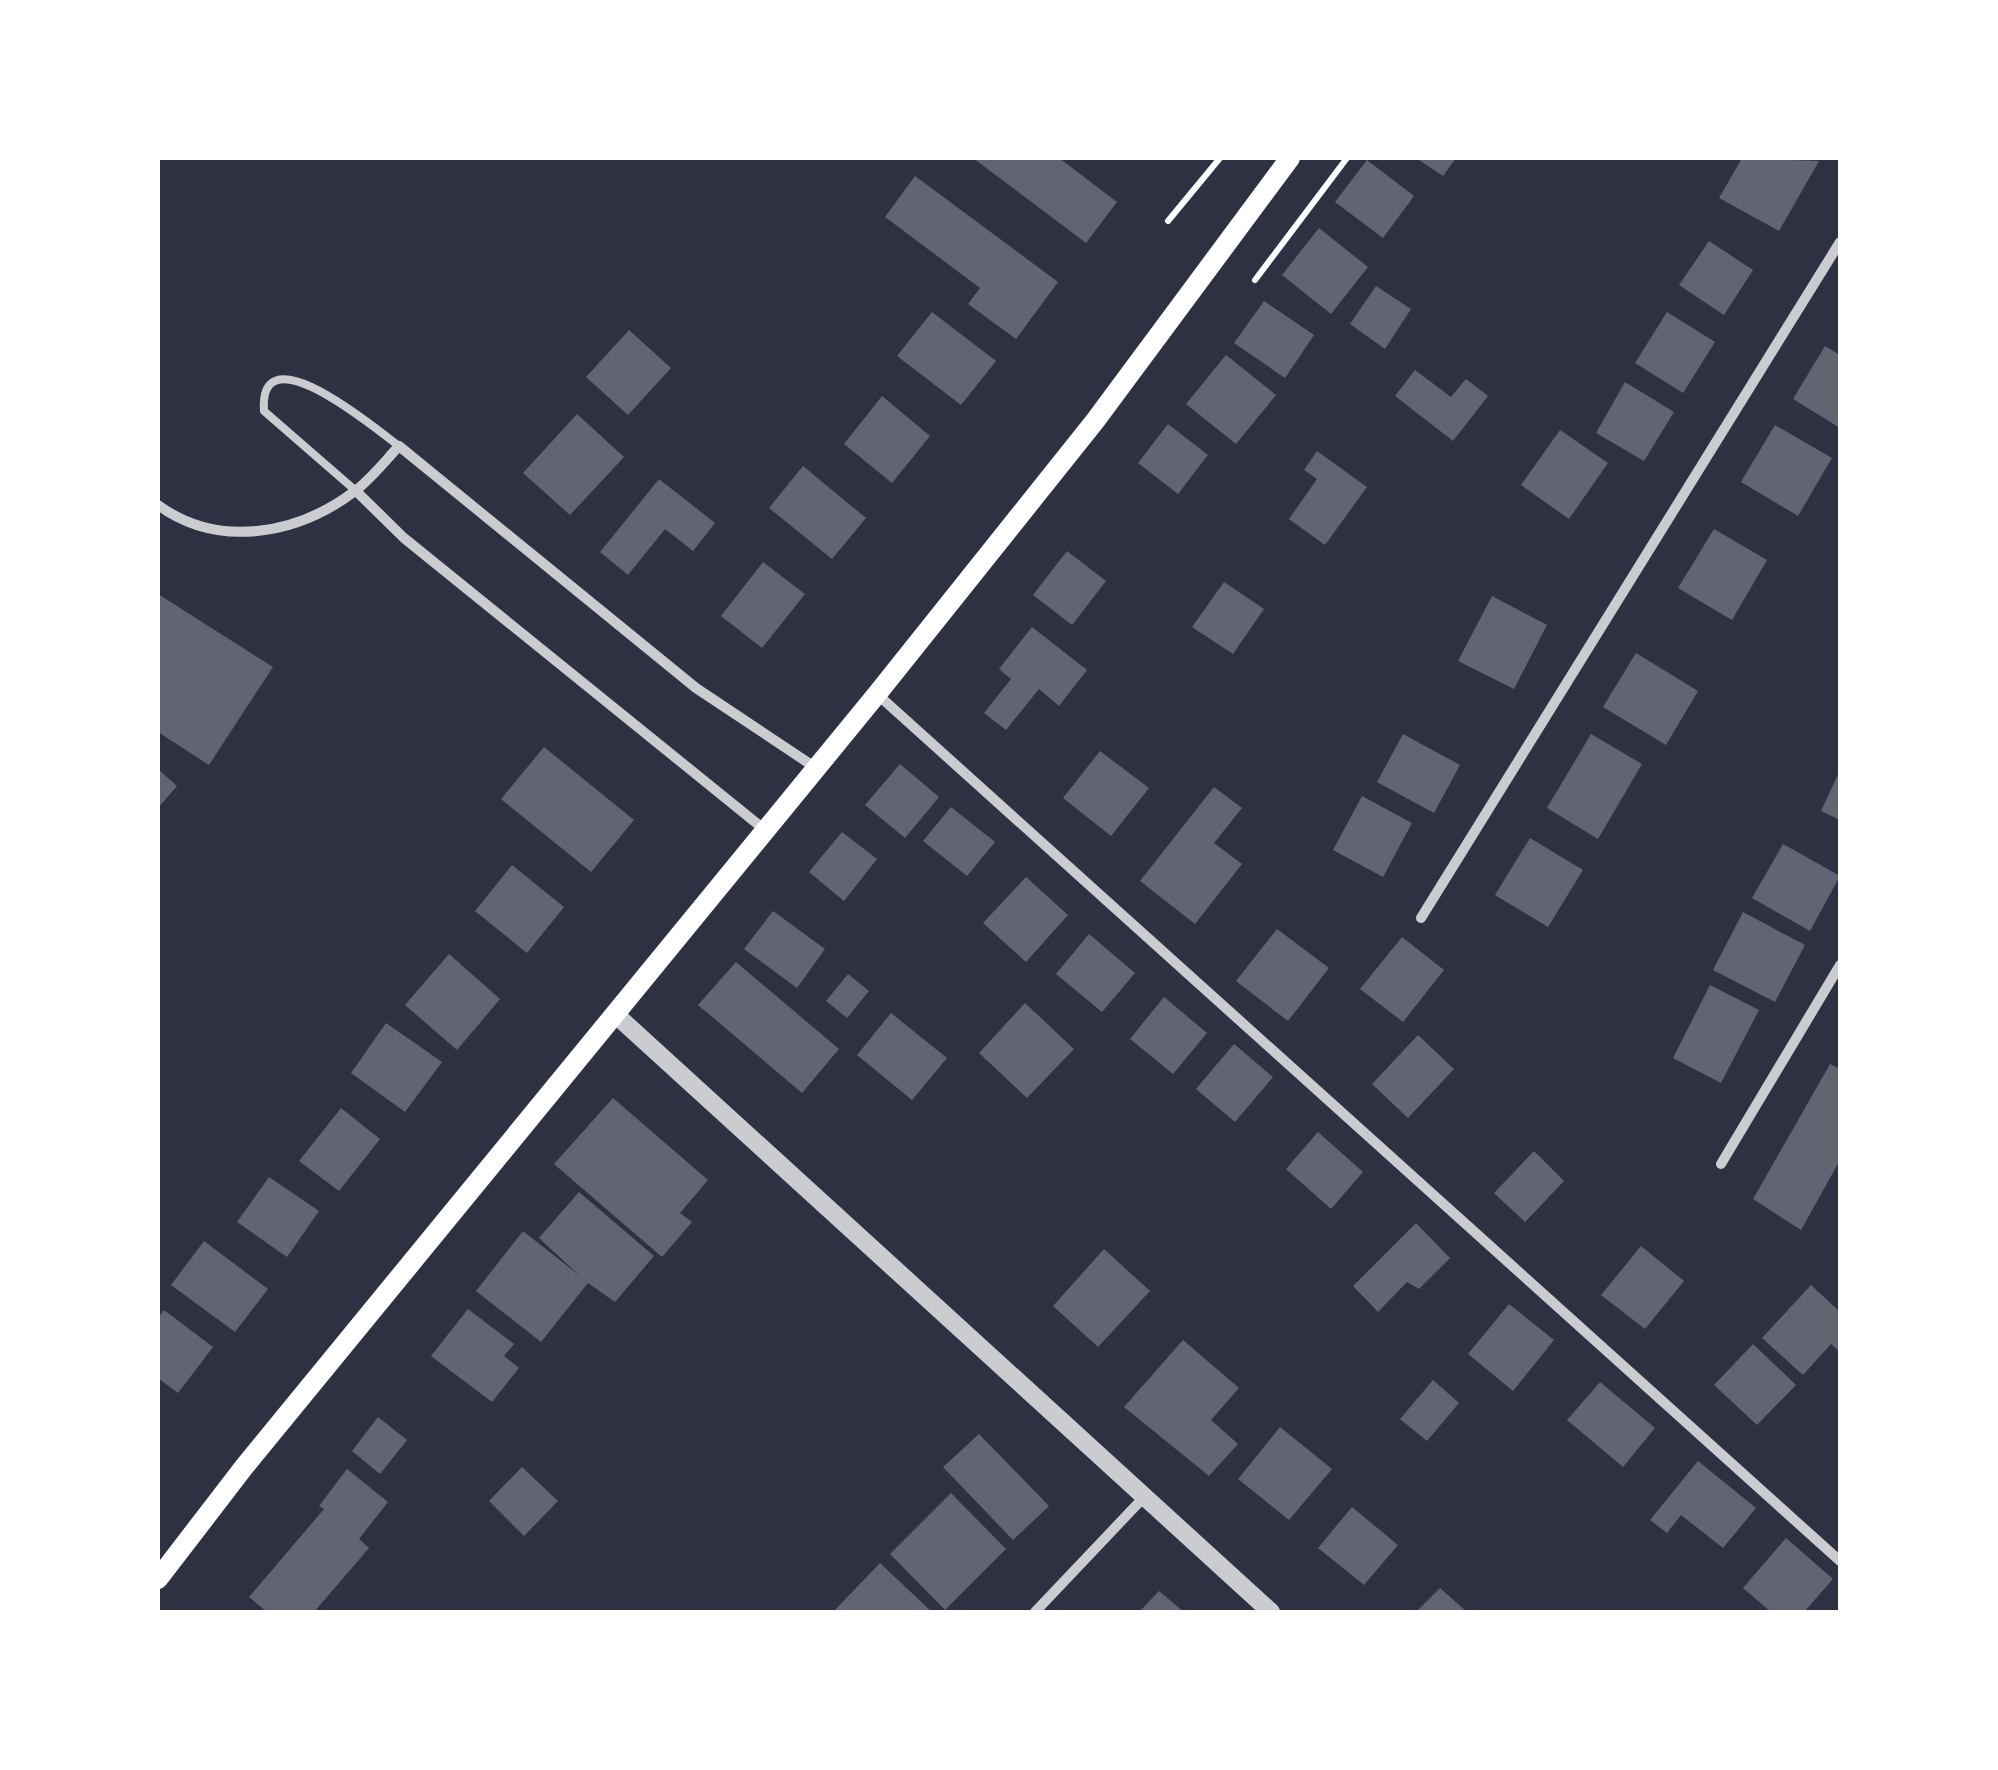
<svg xmlns="http://www.w3.org/2000/svg" width="1998" height="1770" viewBox="0 0 1998 1770" font-family="Merriweather,serif">
<style>
.building{fill:#626471}
.lines{fill:none;stroke-linecap:round;stroke-linejoin:round}
.path{stroke:#fff;stroke-width:6}
.service{stroke:#caccd0;stroke-width:8}
.minor{stroke:#caccd0;stroke-width:10}
.tertiary{stroke:#caccd0;stroke-width:18}
.secondary{stroke:#fff;stroke-width:20}
</style>
<rect width="100%" height="100%" fill="#2d3142"/>
<!-- building -->
<path class="building" d="M973,158H1059L1117,202L1086,243Z
M1416,158H1456L1443,176Z
M1742,158L1819,161L1779,231L1719,198Z
M1367,160L1414,196L1383,238L1335,202Z
M915,176L1058,282L1016,339L968,304L980,288L885,217Z
M1319,228L1368,267L1331,314L1282,275Z
M1709,241L1753,270L1724,315L1679,285Z
M1376,286L1411,309L1385,349L1350,324Z
M1264,301L1314,335L1285,378L1234,343Z
M932,312L996,361L961,405L897,356Z
M1667,312L1715,342L1683,393L1635,363Z
M629,330L671,368L628,415L586,377Z
M1825,346L1840,355V428L1793,399Z
M1226,355L1276,395L1236,444L1186,404Z
M1415,370L1451,397L1466,379L1488,396L1453,441L1395,396Z
M1625,382L1674,412L1644,461L1596,433Z
M882,396L930,436L892,483L844,444Z
M577,414L624,457L570,515L523,473Z
M1168,424L1208,455L1178,494L1138,463Z
M1775,425L1832,458L1798,516L1741,482Z
M1560,430L1608,463L1569,519L1521,485Z
M1317,451L1367,487L1325,545L1289,519L1317,479L1304,470Z
M803,466L866,518L832,559L769,508Z
M659,479L715,523L693,551L665,529L628,575L600,552Z
M1714,529L1767,560L1732,620L1678,588Z
M1067,551L1106,581L1072,625L1033,595Z
M763,562L805,594L762,648L721,616Z
M1224,582L1264,609L1233,654L1192,627Z
M158,594L273,667L209,765L158,732Z
M1492,596L1547,625L1514,689L1458,661Z
M1032,627L1087,670L1059,706L1039,689L1006,730L984,713L1011,679L999,669Z
M1636,653L1698,691L1666,745L1603,707Z
M1403,734L1460,765L1434,813L1377,782Z
M1591,734L1642,764L1598,839L1547,808Z
M544,747L634,820L591,872L501,799Z
M1100,751L1149,788L1111,836L1063,798Z
M900,764L939,797L905,838L865,805Z
M158,769L177,786L158,808Z
M1840,770V820L1821,811Z
M1214,787L1242,808L1214,843L1242,864L1195,924L1140,881Z
M1362,796L1412,823L1383,877L1333,850Z
M951,807L995,842L967,876L923,841Z
M842,832L877,859L844,901L809,872Z
M1530,838L1583,870L1548,927L1495,895Z
M1783,844L1840,876L1810,931L1752,898Z
M512,865L564,907L527,953L475,911Z
M1026,877L1068,915L1026,962L983,923Z
M773,911L825,949L797,988L744,949Z
M1743,912L1805,945L1775,1002L1713,970Z
M1277,929L1329,968L1288,1021L1236,981Z
M1089,934L1135,973L1102,1012L1056,974Z
M1402,937L1444,970L1403,1022L1360,989Z
M449,954L500,999L457,1050L405,1005Z
M736,962L839,1049L802,1093L698,1005Z
M848,974L869,991L847,1018L826,1001Z
M1710,985L1759,1010L1721,1083L1673,1058Z
M1164,997L1207,1033L1173,1074L1130,1039Z
M1025,1003L1074,1049L1027,1098L979,1053Z
M891,1013L947,1058L912,1100L857,1055Z
M386,1023L442,1062L405,1112L351,1073Z
M1418,1035L1454,1069L1408,1118L1372,1084Z
M1234,1044L1273,1077L1235,1122L1196,1089Z
M1830,1064L1840,1069V1160L1801,1230L1753,1199Z
M613,1098L708,1180L680,1213L692,1222L662,1257L554,1164Z
M341,1108L380,1139L339,1191L299,1161Z
M1318,1132L1363,1172L1331,1209L1286,1169Z
M1534,1151L1564,1181L1525,1222L1494,1193Z
M269,1177L319,1211L287,1257L237,1222Z
M579,1192L654,1256L615,1302L588,1283L541,1342L476,1291L523,1231L580,1276L539,1238Z
M1416,1223L1450,1258L1419,1289L1407,1282L1378,1312L1353,1286Z
M204,1241L268,1289L235,1332L171,1285Z
M1641,1246L1684,1281L1645,1329L1601,1295Z
M1104,1249L1150,1291L1098,1347L1053,1306Z
M1811,1285L1840,1312V1352L1831,1344L1803,1375L1762,1338Z
M1509,1304L1554,1340L1513,1391L1468,1354Z
M468,1309L514,1344L504,1356L519,1368L492,1402L431,1356Z
M164,1310L213,1347L178,1393L158,1378V1318Z
M1183,1340L1239,1388L1211,1420L1238,1444L1209,1476L1124,1407Z
M1753,1344L1796,1385L1757,1425L1714,1385Z
M1433,1380L1459,1403L1427,1441L1400,1419Z
M1600,1382L1655,1428L1623,1467L1567,1420Z
M378,1417L407,1440L380,1474L352,1451Z
M1280,1427L1332,1469L1289,1520L1238,1479Z
M979,1434L1049,1506L1013,1540L943,1467Z
M1698,1461L1756,1508L1723,1548L1681,1515L1667,1533L1650,1520Z
M522,1467L558,1501L524,1536L489,1501Z
M347,1469L388,1502L359,1539L369,1548L314,1612H267L249,1597L324,1509L319,1506Z
M951,1493L1006,1549L945,1610L890,1554Z
M1352,1507L1398,1545L1364,1585L1318,1548Z
M1786,1538L1833,1579L1804,1612H1771L1743,1588Z
M880,1563L932,1612H833Z
M1440,1588L1467,1612H1416Z
M1159,1591L1184,1612H1139Z"/>
<g class="lines">
<!-- path -->
<path class="path" d="M1168,221L1220,158
M1255,280L1347,158"/>
<!-- service -->
<path class="service" d="M356,491L264,411C258,329 377,430 399,446"/>
<!-- minor -->
<path class="minor" d="M356,491L404,538L765,830
M158,505C218,549 297,535 355,491C371,479 385,461 399,446L696,688L816,768
M877,694L1840,1561
M1421,918L1840,242
M1721,1164L1840,965
M1035,1612L1146,1495"/>
<!-- tertiary -->
<path class="tertiary" d="M615,1014L1271,1612"/>
<!-- secondary -->
<path class="secondary" d="M158,1579L244,1467L877,694L1095,421L1290,158"/>
</g>
<!-- border -->
<rect width="1998" height="1770" fill="none" stroke="#ffffff" stroke-width="320"/>
</svg>
